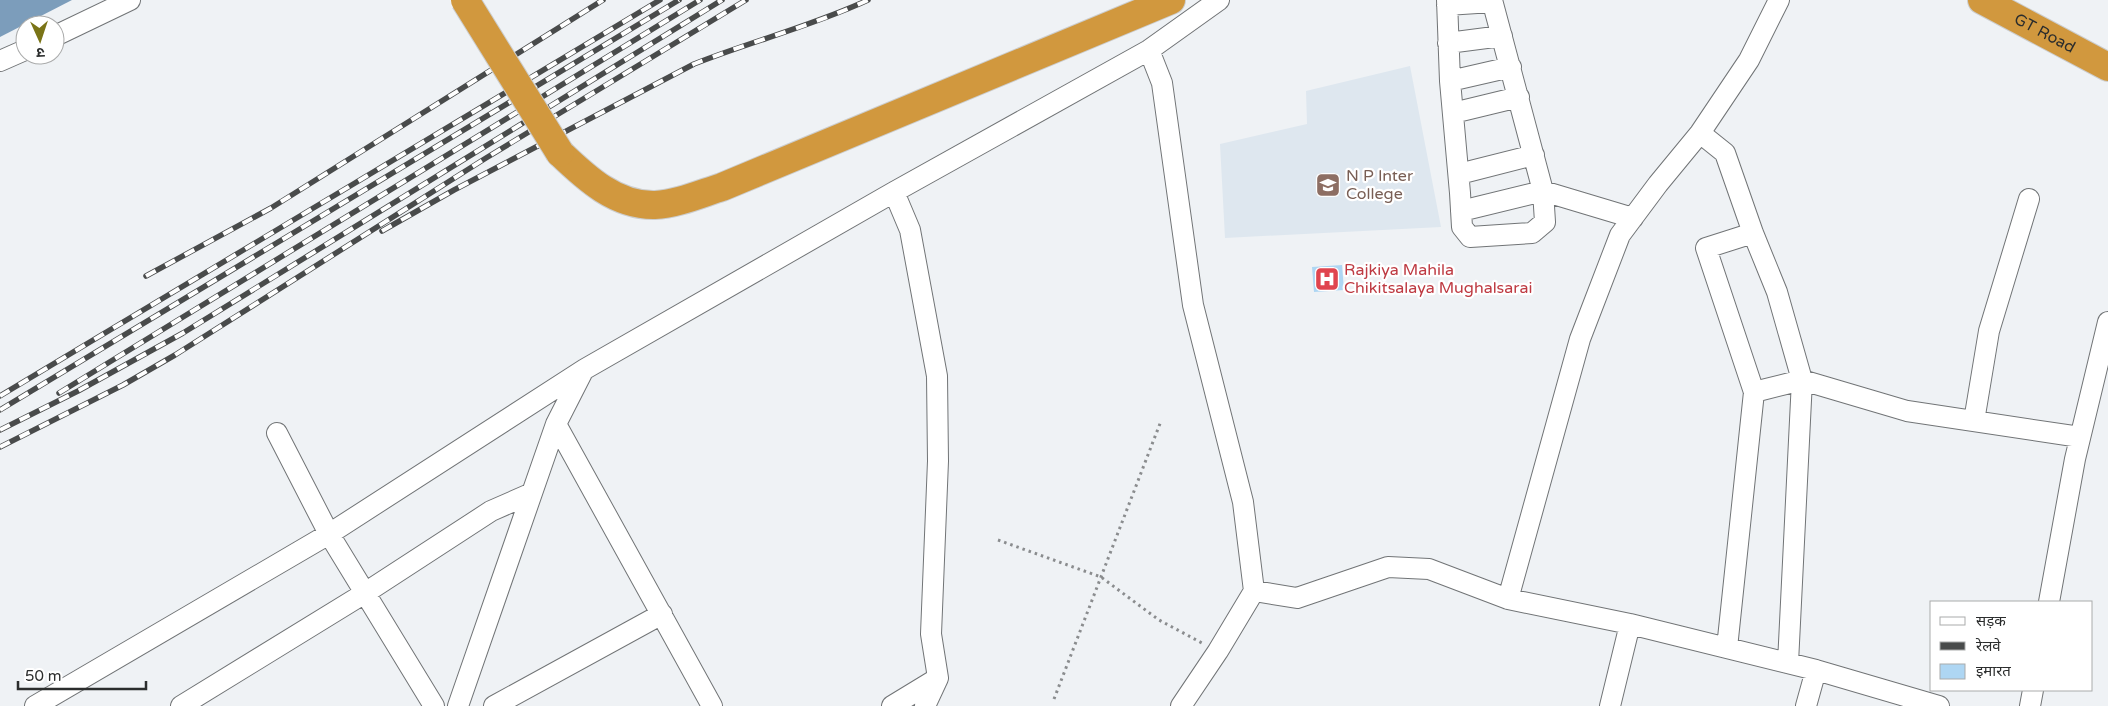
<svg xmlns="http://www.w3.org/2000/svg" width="2108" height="706" viewBox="0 0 2108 706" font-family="'Varela Round','Noto Sans Devanagari',sans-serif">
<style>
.built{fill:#dee7ef}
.water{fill:#7c9dbb}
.building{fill:#aed6f3}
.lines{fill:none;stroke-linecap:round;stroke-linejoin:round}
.minor-casing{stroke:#717476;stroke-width:22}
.highway-casing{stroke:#cccdcd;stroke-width:30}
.path{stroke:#8a8c8e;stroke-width:3;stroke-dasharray:2.5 4;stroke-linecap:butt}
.minor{stroke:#fff;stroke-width:20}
.highway{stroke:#d1983e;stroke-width:28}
.rail-casing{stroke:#494b4b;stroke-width:5.5}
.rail{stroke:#fff;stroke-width:4;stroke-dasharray:11;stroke-linecap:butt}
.highway-bridge-casing{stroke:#cccdcd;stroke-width:30;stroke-linecap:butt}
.highway-bridge{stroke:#d1983e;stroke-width:28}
.labels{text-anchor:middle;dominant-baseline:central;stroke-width:4.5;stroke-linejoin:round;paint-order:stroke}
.street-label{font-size:16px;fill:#2b2d2d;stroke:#fff}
.education-label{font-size:16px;fill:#785e54;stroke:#fff;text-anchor:start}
.health-label{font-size:16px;fill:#be3a42;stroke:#fff;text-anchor:start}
</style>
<rect width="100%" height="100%" fill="#eff2f5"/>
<!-- built -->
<path class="built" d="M1410,66L1441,227L1225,238L1220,144L1307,124L1306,91Z"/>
<!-- water -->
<path class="water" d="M0,0H72L0,37Z"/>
<!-- building -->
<path class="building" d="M1342,265L1344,290L1314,292L1312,267Z"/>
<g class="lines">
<defs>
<path id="minor" d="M1447,0L1450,81L1460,193L1462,227L1470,237L1532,233L1545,222L1543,191L1492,0
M1779,0L1749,60L1700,133L1658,184L1620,235L1580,339L1508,599L1630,624L1816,670L1939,706
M1447,5L1492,2
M55,36L130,0
M1448,43L1502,36
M1149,50L1162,83L1193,305L1243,502L1254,591L1218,651L1181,706
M0,61L25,50
M1450,81L1511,67
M1453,113L1519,97
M1700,133L1725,153L1753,233L1777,292L1802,380L1907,411L2080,437
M1459,174L1534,155
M894,192L910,230L937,376L938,461L931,634L938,678L925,706
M1461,211L1543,191L1633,218
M1753,233L1706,248L1754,392L1802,380L1788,663
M1974,421L1989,331L2029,199
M556,424L712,706
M277,433L329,534L434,706
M1254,591L1297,598L1388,567L1429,569L1508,599
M2049,602L2075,459L2108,322
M1727,648L1754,392
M35,706L329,534L585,369L894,192L1149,50L1219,0
M181,706L365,593L491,511L532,493
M458,706L556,424L583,371
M494,706L662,614
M892,706L938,678
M1610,706L1630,624
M1806,706L1816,670
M2030,706L2033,690"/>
<g id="highway">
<path id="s1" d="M1982,0L2108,67"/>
<path d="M560,153C586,178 616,206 655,205C677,204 700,194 722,187L1171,0"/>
</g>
</defs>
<!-- minor casing -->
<use href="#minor" class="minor-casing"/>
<!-- highway casing -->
<use href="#highway" class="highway-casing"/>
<!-- path -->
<path class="path" d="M998,540L1101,577L1159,620L1202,643
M1054,699L1161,421"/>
<!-- minor -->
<use href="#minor" class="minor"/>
<!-- highway -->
<use href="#highway" class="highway"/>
<defs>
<path id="rail" d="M382,231L454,190L694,64C752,41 812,26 868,0
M146,276L271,208L603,0
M59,393L700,0
M0,396L660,0
M0,410L679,0
M0,430L78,391L183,333L722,0
M0,447L123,385L175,355L486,158L746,0"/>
</defs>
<!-- rail casing -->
<use href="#rail" class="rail-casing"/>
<!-- rail -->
<use href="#rail" class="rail"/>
<defs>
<path id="highway-bridge" d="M465,0L560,153"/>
</defs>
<!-- highway-bridge casing -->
<use href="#highway-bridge" class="highway-bridge-casing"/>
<!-- highway-bridge -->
<use href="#highway-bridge" class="highway-bridge"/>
</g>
<!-- icons -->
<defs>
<symbol id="school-square" viewBox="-11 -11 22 22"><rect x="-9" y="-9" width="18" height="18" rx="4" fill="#8d6e63" stroke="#fff"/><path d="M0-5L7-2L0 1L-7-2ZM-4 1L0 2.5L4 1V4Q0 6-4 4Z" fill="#fff"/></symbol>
<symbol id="hospital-square" viewBox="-11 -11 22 22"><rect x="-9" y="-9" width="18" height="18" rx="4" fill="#e0444e" stroke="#fff"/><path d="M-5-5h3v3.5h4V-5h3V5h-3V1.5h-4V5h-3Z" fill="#fff"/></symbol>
</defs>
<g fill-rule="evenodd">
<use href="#school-square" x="1314" y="171" width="28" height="28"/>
<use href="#hospital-square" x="1313" y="265" width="28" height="28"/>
</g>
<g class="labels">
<!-- street labels -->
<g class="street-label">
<text stroke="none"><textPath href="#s1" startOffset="71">GT Road</textPath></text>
</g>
<!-- education labels -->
<g class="education-label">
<text x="1346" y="176">N P Inter<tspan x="1346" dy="18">College</tspan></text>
</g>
<!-- health labels -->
<g class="health-label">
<text x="1344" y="270">Rajkiya Mahila<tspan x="1344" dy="18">Chikitsalaya Mughalsarai</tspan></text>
</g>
</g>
<!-- legend -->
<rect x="1930" y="601" width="162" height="90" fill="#ffffff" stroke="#aaabab"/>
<rect x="1940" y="617" width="25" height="8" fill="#ffffff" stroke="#aaabab"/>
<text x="1976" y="626" font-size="15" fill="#2b2d2d">सड़क</text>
<rect x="1940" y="642" width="25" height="8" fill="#494b4b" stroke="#aaabab"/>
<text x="1976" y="651" font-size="15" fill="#2b2d2d">रेलवे</text>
<rect x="1940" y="664" width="25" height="15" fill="#aed6f3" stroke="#aaabab"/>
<text x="1976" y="676" font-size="15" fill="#2b2d2d">इमारत</text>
<!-- north arrow -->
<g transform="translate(40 40) rotate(177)"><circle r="24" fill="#ffffff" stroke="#aaabab"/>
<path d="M0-4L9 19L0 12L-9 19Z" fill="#7a7417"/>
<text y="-8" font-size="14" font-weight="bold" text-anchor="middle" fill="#2b2d2d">उ</text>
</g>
<!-- scale -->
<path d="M18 681v8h128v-8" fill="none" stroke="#2b2d2d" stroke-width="2.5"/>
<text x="25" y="681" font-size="15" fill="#2b2d2d" stroke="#ffffff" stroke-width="4" paint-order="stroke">50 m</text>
</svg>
